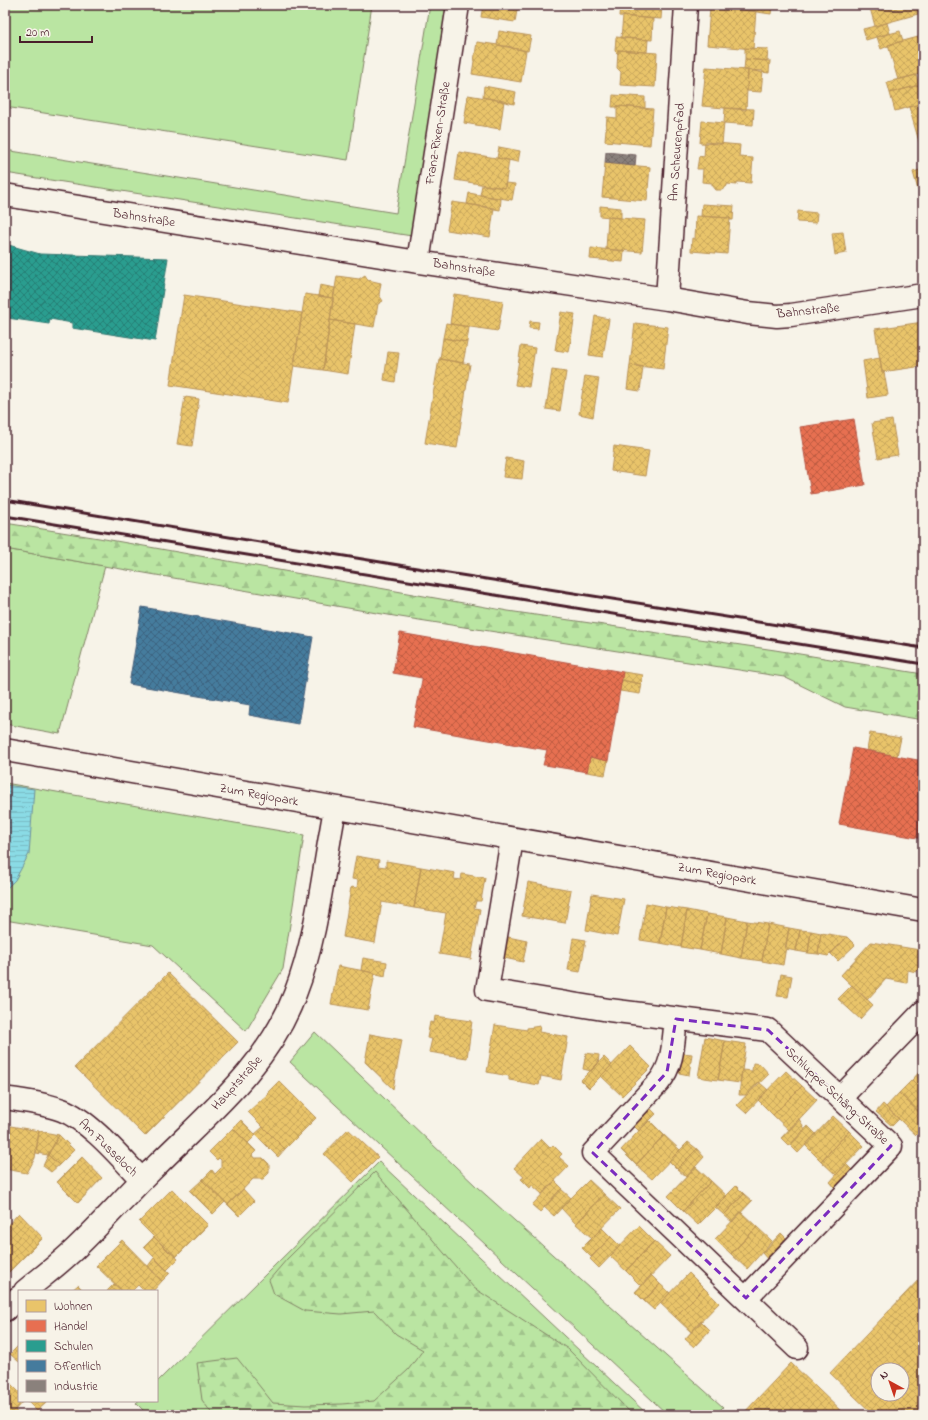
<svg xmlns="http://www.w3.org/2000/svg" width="928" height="1420" viewBox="0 0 928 1420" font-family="'Indie Flower',sans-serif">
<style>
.grass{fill:#bae5a2;stroke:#828266}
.forest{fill:url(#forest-firs);stroke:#828266}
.water{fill:url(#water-rules);stroke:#70909b}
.homes{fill:url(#homes-cross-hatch);stroke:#b99257;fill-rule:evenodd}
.shops{fill:url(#shops-cross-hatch);stroke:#b85746}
.schools{fill:url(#schools-cross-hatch);stroke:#347771}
.public{fill:url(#public-cross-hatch);stroke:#465f7b}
.industry{fill:url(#industry-cross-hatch);stroke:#776464}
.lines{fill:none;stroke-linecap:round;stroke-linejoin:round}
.street-casing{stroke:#4a1f2b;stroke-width:25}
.secondary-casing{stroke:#4a1f2b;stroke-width:25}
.street{stroke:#f7f3e8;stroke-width:22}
.secondary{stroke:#f7f3e8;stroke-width:22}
.rail{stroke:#4a1f2b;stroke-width:3}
.marked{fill:none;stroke:#7b2cbf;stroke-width:3;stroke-dasharray:8 5;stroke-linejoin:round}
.labels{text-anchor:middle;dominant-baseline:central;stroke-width:4;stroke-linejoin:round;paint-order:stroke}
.street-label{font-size:13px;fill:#4a1f2b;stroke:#f7f3e8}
</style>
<defs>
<pattern id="forest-firs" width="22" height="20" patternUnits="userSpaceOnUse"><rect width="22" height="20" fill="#bae5a2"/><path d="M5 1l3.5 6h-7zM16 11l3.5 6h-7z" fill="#a1c48c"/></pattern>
<pattern id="water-rules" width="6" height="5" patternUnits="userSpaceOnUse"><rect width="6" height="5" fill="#8adbe5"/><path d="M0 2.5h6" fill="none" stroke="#79bcc5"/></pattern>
<pattern id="homes-cross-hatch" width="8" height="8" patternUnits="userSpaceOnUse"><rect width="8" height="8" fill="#e9c46a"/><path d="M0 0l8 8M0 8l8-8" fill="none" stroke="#c9a85c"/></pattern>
<pattern id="shops-cross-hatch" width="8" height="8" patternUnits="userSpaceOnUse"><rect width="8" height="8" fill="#e76f51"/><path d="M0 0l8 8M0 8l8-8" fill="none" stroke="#bd5b43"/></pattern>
<pattern id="schools-cross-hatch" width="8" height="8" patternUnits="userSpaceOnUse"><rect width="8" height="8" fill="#2a9d8f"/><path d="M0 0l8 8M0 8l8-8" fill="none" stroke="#267f75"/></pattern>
<pattern id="public-cross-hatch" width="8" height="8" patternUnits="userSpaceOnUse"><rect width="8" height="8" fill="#457b9d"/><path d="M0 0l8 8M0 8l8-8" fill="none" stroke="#3c6480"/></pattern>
<pattern id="industry-cross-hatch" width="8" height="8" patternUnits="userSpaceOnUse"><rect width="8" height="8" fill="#8a817c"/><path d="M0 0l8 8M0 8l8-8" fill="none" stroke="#736966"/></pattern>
</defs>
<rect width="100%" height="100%" fill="#f7f3e8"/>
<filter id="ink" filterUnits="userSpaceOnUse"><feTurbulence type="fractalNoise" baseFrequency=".025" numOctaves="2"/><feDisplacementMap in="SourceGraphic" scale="8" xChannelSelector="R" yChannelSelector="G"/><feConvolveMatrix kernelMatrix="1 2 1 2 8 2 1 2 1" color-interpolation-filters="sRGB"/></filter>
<g filter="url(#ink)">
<!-- grass -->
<path class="grass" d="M5,5H372L348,160L5,107Z
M430,5H447L412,236L5,173V150L396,213Z
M5,549L105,566L60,734L5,724Z
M5,783L304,835L283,969L246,1031L153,945L5,920Z
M315,1032L477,1187L723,1407L715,1415H668L290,1062Z
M379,1162L648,1415H148L136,1403L138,1401H157V1382Z"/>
<!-- forest -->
<path class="forest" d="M5,523L99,538L508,611L775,650L923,674V720L845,707L784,677L400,617L5,549Z
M375,1172L474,1288L568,1349L633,1415H213L202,1400L197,1363L237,1358L273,1403L305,1405L342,1404L374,1401L408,1370L423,1350L396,1334L374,1311L341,1314L305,1311L274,1294L269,1280L287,1259Z"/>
<!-- water -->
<path class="water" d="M5,785L34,789L29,854L15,880L5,890Z"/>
<!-- homes -->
<path class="homes" d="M483,5H523V7H521L517,10L515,22L481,17Z
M620,5H662L661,19L619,16Z
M743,5H772L771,14L743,10Z
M863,5H916L918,14L875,26L870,8L865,9Z
M710,8L756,11L753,49L707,45Z
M623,16L653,19L652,40L621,38Z
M887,23L890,33L866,40L863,29Z
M499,31L531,36L528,51L497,45Z
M900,31L903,41L888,45V46L881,49L877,37Z
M922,36L923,73L898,80L888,45Z
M616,37L648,40L647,52L618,50V54L615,51Z
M477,42L512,47V48L526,51L521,82L472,74Z
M745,48L768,49L767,61L745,59Z
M618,50L657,53L655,87L620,85L621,72L617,68Z
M745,59L770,61L769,73L744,70Z
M706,67L748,70L746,110L702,106Z
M748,70L763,71L761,92L747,91Z
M916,75L919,85L890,93L887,82Z
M919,85L923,97V103L895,111L890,93Z
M484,86L516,92L514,104L483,97Z
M468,95L504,101L500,129L464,123Z
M613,95L645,97V108L617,106V107H612Z
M923,103V136L918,138L909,107Z
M617,106L653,109L650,145L605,141L607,117L617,118Z
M725,108L754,109L753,125L724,123Z
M702,121L724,123L722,144L700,143Z
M923,136V156L918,138Z
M705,142L740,145L739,157L753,158L751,183L737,182V185L727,184V186L722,190H716L712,185V183L702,182L703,169H697L699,156L704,157Z
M499,147L520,151L518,162L497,158Z
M459,152L509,160L505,188L455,180Z
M605,163L650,167L647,201L602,197Z
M923,169V188L918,190L913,172Z
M505,183L515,184L512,200L480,195L482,185L505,188Z
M469,193L501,199L500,210L467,204Z
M452,202L494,208L490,237L447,230Z
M702,204L734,206L733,220H730V218L701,216Z
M600,206L621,208V218L600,216Z
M798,211L817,213L816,223L797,222Z
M696,216L730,218L727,254L691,251L692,238L695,239Z
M608,217L645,220L642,252L606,249Z
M843,232L846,253L835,255L832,233Z
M591,248L624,251L623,262L590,259Z
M365,275L368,280L381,283L379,295L383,301L378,304L374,327L330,320L337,276L359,279Z
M320,285L335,288L333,298L318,296Z
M305,294L333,298L323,370L294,366Z
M454,294L503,301L498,331L450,324Z
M184,295L302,313L288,403L170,385Z
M561,312L575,314L569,352L555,350Z
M595,316L609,319L603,357L589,355Z
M330,320L355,324L348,374L323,370Z
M530,321L539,322L538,329L529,328Z
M923,322V366L882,372L875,329Z
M446,323L469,327L467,342L443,338Z
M635,323L668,327L663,369L630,365Z
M443,338L467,342L463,363L440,359Z
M521,346L535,348L529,387L515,385Z
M388,352L399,353L395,382L384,380Z
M880,358L882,372H884L888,395L868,398L863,361Z
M439,359L470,364L457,448L425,443Z
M630,365L643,367L640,391L627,389Z
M552,370L566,372L560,411L546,409Z
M585,376L599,378L593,417L579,414Z
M185,397L199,399L192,446L177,444Z
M892,420L898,455L878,458L872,423Z
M614,446L649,451L645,476L611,471Z
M506,458L524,461L522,479L503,477Z
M623,672L643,675L641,684L621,680Z
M621,680L642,684L640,694L620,691Z
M870,733L901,738L897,756L867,750Z
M590,757L608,761L605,775L587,772Z
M356,856L379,860L378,866L386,867V861L421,867L414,908L382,902L375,943L343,937L351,887L357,888L358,880L352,879Z
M421,867L455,873L454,879L461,880L462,874L485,878L481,901H476L474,908L480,909L471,959L439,954L446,913L414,908Z
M528,882L571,890L565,923L522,916Z
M592,894L624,899L617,936L586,930Z
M646,903L666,907L660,943L640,940Z
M666,907L687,910L681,947L660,943Z
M687,910L707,914L700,950L681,947Z
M707,914L727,917L721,954L700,950Z
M727,917L747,921L741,958L721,954Z
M747,921L768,924L762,961L741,958Z
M768,924L789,928L783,965L762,961Z
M789,928L800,930L796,951L785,949Z
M800,930L811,931L808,953L796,951Z
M811,931L821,933L818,954L808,953Z
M821,933L847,937L828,956L818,954Z
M508,937L527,941L523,962L504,958Z
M847,937L855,945L838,961L831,954Z
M573,938L586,940L580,972L568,970Z
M871,942L920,950L923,956V965L916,972L908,970L907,983L886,979L867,1000L841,975Z
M363,958L387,962L385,976L361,970Z
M338,966L375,973L368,1010L331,1004Z
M168,973L238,1042L145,1136L75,1067Z
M781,974L792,976L788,997L777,996Z
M852,985L873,1005L860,1019L838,999Z
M435,1016L472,1021L467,1058L429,1052L432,1039L427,1038L430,1022L434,1023Z
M495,1025L527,1030V1028L540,1026L539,1032L568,1037L561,1080L541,1076L539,1085L509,1080V1076L487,1072Z
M370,1034L402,1040L393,1089L365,1062Z
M705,1037L725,1041L718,1080L698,1077Z
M725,1041L746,1044L740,1083L718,1080Z
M630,1046L651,1067L622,1096L601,1076Z
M586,1053L599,1055L598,1064L591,1071L583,1069Z
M682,1053L692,1054L689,1075L679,1073Z
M604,1057L612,1065L589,1088L581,1080Z
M753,1063L760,1064L769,1074L747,1095H739L742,1070L752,1071Z
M923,1068V1091L912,1080Z
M786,1071L802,1086L773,1115L758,1100Z
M912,1080L923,1091V1116L899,1093Z
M279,1081L316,1118L285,1149L248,1112L268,1094L267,1093Z
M759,1082L768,1090L746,1113L737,1105Z
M802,1086L817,1100L789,1130L773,1115Z
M899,1093L923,1116V1128L916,1135L886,1107Z
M883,1104L899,1119L892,1126L876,1112Z
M648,1106L656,1114L639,1131L631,1123Z
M833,1116L849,1131L821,1161L805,1145Z
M799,1119L805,1129L789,1146L781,1138Z
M241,1120L256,1135L248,1143L233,1128Z
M649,1120L664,1135L636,1165L621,1150Z
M5,1125L39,1131L35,1158L27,1173L5,1169Z
M808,1126L816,1134L798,1153L790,1145Z
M263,1127L285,1149L278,1157L255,1134Z
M233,1128L256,1151L252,1155L254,1158H263L269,1164V1173L263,1179H253L228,1205L202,1180L212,1170L215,1174L221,1168V1160L219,1158L217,1160L209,1152Z
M348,1129L378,1157L353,1182L324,1154Z
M39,1131L59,1135L48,1155L36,1153Z
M849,1131L864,1146L836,1175L821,1161Z
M59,1135L74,1150L59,1165L48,1155Z
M664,1135L680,1150L652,1179L636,1165Z
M541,1139L550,1148L553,1145L562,1154L559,1157L569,1166L542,1194L532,1185L530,1188L521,1179L524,1177L514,1168Z
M688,1142L697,1149L677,1169L669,1161Z
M697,1149L704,1157L686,1177L677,1169Z
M48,1155L59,1165L51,1172L43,1166Z
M82,1157L102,1178L78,1203L57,1182Z
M846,1164L854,1172L837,1190L830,1182Z
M696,1167L711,1181L683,1211L668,1196Z
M202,1180L225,1202L213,1214L190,1191Z
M589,1180L604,1194L576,1224L561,1208Z
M555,1181L562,1188L540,1212L532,1205Z
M711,1181L727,1196L698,1225L683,1211Z
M736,1186L744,1194L724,1215L715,1207Z
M172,1189L208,1225L176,1257L169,1251V1252L139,1222Z
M243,1189L254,1201L239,1216L228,1205Z
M561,1189L571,1198L554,1216L544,1207Z
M604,1194L620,1209L592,1238L576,1224Z
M744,1194L752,1201L732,1222L724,1215Z
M741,1212L757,1227L731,1254L715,1239Z
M19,1213L43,1238L6,1275L5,1228Z
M639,1226L654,1241L626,1271L610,1256Z
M757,1227L772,1241L747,1269L731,1254Z
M602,1228L611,1237L591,1257L582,1248Z
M781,1233L789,1241L769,1261L762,1253Z
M154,1237L178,1259L167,1270L144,1247Z
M611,1237L620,1246L599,1268L590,1259Z
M122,1240L162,1281L153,1291H144L138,1285L132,1291H122L96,1266Z
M654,1241L670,1256L641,1286L626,1271Z
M154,1258L170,1273L162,1281L148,1266Z
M689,1273L704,1288L675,1317L660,1303Z
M651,1275L660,1284L644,1301L635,1292Z
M923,1275V1415H874L830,1373ZM878,1370H902V1394H878Z
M114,1284L122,1291H107Z
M660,1284L670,1293L654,1310L644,1301Z
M78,1285L84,1291H71Z
M704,1288L719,1303L691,1332L675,1317Z
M701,1321L710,1330L694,1347L685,1339Z
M19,1345V1362L10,1354Z
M791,1363L845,1415H742Z
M5,1378L19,1392V1401H23L15,1410L18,1414L17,1415H5Z
M27,1401H44L46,1403L37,1411Z"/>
<!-- shops -->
<path class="shops" d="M854,419L865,485L811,494L800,427Z
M400,633L623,672L608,761L590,757L587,772L545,765H543L547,750L413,727L422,680V678L393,673Z
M853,748L923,761V839L839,824Z"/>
<!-- schools -->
<path class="schools" d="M5,244L40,254L168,258L155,341L72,328V323L50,319L49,324L7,318V312H5Z"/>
<!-- public -->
<path class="public" d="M142,607L313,637L298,724L249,715L250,705L129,684Z"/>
<!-- industry -->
<path class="industry" d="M606,152L636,155L635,166L605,163Z"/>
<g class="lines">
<defs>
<path id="street" d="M5,195L418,262L667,299L748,313L777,316L791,315L923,295
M418,262L458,5
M667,299L686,5
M512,839L487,990L609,1010L768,1030L891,1146L746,1298
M676,1019C673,1041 674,1064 659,1082L593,1153L797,1348
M5,1098C24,1101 44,1103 62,1110C89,1120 121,1158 142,1180
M840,1098L923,1012
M25,1291C43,1276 62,1262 78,1246C105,1220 129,1192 156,1166C208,1114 269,1065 295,994C318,935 323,870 335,809
M5,1310L19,1297"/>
<path id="secondary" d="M5,750L923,910"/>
</defs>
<!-- street casing -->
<use href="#street" class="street-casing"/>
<!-- secondary casing -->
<use href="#secondary" class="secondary-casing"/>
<!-- street -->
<use href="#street" class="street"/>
<!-- secondary -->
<use href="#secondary" class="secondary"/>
<!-- rail -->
<path class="rail" d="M5,500L429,570L923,648
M5,516L923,664"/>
</g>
</g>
<!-- marked area -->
<path class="marked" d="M676,1019L768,1030L891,1146L746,1298L593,1153L667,1072Z"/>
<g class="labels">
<!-- street labels -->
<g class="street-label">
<text transform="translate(438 133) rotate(-81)">Franz-Rixen-Straße</text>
<text transform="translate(677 152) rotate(-86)">Am Scheurenpfad</text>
<text transform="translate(144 218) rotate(9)">Bahnstraße</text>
<text transform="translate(464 268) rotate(9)">Bahnstraße</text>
<text transform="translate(808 311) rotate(-6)">Bahnstraße</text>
<text transform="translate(259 795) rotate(10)">Zum Regiopark</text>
<text transform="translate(717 874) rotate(10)">Zum Regiopark</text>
<text transform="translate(237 1083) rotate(-48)">Hauptstraße</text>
<text transform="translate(837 1096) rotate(43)">Schluppe-Schäng-Straße</text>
<text transform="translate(108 1148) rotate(44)">Am Fusseloch</text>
</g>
</g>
<!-- margin -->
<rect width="928" height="1420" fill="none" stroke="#f7f3e8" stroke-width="20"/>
<rect x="10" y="10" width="908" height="1400" fill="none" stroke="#4a1f2b" stroke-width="1.5" filter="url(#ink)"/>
<!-- legend -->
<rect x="18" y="1290" width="140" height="112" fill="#f7f3e8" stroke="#b29e9c"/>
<rect x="26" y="1300" width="20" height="12" fill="#e9c46a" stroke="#b29e9c"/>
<text x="54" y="1310" font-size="12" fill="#4a1f2b">Wohnen</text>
<rect x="26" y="1320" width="20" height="12" fill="#e76f51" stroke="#b29e9c"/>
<text x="54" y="1330" font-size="12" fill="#4a1f2b">Handel</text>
<rect x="26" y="1340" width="20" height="12" fill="#2a9d8f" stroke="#b29e9c"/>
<text x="54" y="1350" font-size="12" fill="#4a1f2b">Schulen</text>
<rect x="26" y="1360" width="20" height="12" fill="#457b9d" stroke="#b29e9c"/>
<text x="54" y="1370" font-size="12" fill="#4a1f2b">Öffentlich</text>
<rect x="26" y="1380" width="20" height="12" fill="#8a817c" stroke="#b29e9c"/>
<text x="54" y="1390" font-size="12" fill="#4a1f2b">Industrie</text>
<!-- north arrow -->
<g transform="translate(890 1382) rotate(320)"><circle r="19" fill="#f7f3e8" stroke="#b29e9c"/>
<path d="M0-3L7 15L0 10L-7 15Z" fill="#c8321e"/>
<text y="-6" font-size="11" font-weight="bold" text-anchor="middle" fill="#4a1f2b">N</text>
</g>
<!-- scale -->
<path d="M20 36v6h72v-6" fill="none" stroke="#4a1f2b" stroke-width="2"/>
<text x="26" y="36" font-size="12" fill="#4a1f2b" stroke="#f7f3e8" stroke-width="3" paint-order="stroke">20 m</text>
</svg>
